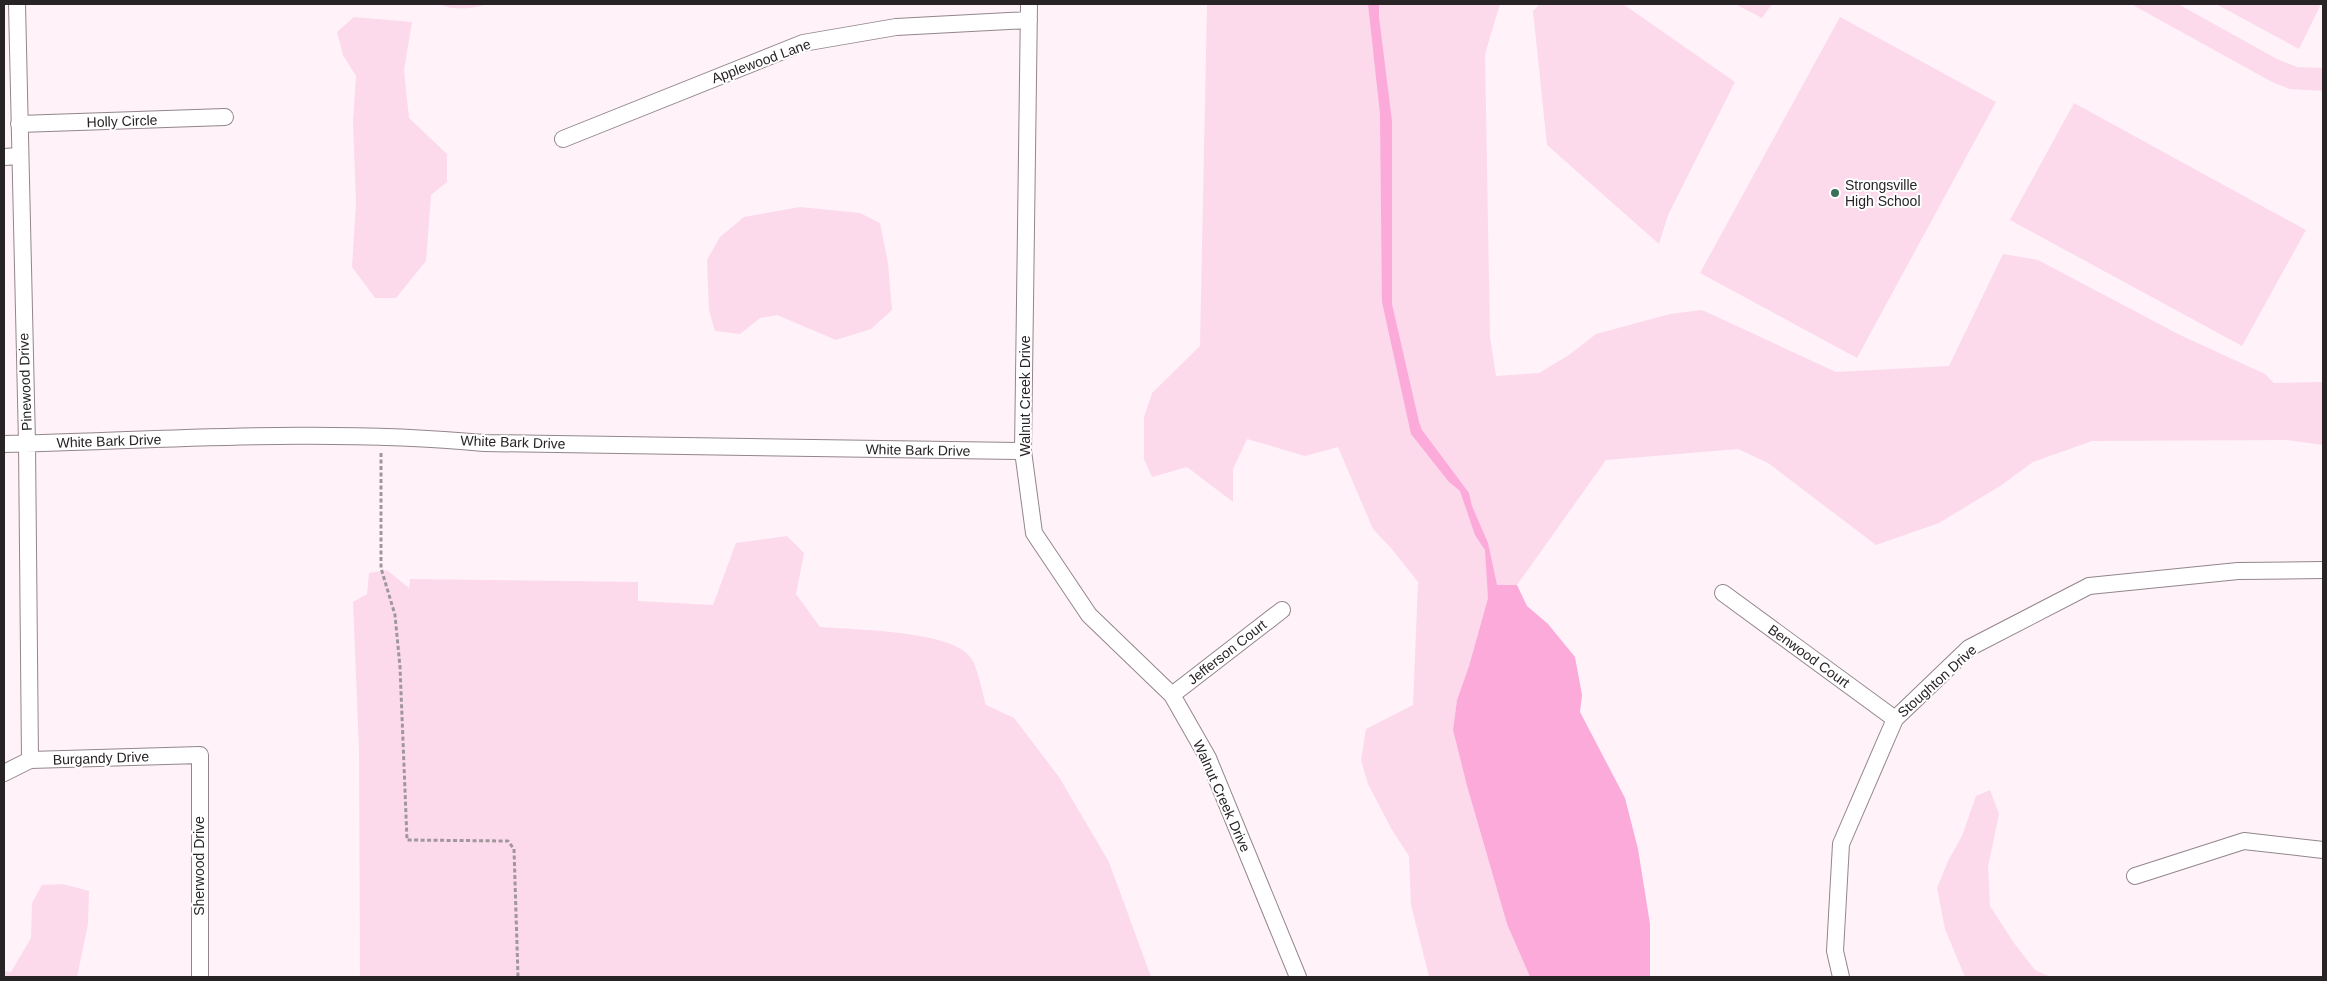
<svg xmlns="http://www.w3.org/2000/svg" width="2327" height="981" viewBox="0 0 2327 981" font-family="Helvetica,sans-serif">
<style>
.green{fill:#fcdaec}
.water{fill:#fbaad9}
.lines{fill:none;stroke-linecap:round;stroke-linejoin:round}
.minor-casing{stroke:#92868c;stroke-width:18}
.path{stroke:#a0979c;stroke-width:3;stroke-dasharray:4 2.5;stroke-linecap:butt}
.minor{stroke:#fff;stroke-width:16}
.poi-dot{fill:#387158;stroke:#fff;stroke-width:2}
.labels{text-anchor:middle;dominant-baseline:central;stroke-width:4;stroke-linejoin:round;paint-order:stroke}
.street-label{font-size:14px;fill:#282426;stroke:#fff}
.poi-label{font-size:14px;fill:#282426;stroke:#fff;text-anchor:start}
</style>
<rect width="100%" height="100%" fill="#fff2f9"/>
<!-- green -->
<path class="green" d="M439,4H488C472,9 454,11 439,4Z
M1207,4H1500L1485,54L1490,337L1496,376L1539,373L1569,355L1596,334L1670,314L1702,310L1836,372L1949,366L2003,254L2038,260L2180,335L2265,374L2274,383L2323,382V445L2287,440L2092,441L2033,462L2000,486L1939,523L1876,545L1768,463L1738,449L1606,460L1517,585H1488V598L1469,666L1457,700L1453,730L1467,786L1507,924L1530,977H1429L1411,905L1409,856L1392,830L1368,784L1361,760L1366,729L1413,705L1418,582L1391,548L1373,529L1338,447L1305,456L1247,439L1233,469V502L1187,467L1152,477L1144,459V417L1152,393L1200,346Z
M1540,4H1623L1735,82L1668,215L1659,244L1547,145L1533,11Z
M1735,4H1772L1762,18Z
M2131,4H2178L2277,59L2297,67L2323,68V91L2290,89L2272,82Z
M2216,4H2321L2299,49Z
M354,17L412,22L404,70L409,118L447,154V182L431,195L426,261L396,298H375L352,267L356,203L353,122L356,76L343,55L337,32Z
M1840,17L1996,102L1857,358L1700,273Z
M2074,103L2306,230L2242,346L2010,220Z
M800,207L860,213L880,223L888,263L892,310L871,329L836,340L777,315L760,318L740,334L715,331L709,310L707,260L720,237L744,217Z
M787,536L804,553L796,594L820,627C853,630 952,630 971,658C978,668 982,692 986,705L1014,718L1059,777L1109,862L1151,977H360L359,749L353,602L367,594L369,573L387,570L409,588L410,579L638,582V601L713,605L736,543Z
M1990,790L1999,814L1988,867L1990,906L2014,943L2035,970L2051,977H1965L1945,929L1937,888L1948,861L1962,836L1976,796Z
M63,884L89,891L88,924L77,977H4V971L11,972L31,938L32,903L42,885Z"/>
<!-- water -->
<path class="water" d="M1368,4H1379V17L1392,121V304L1419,422L1422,430L1469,493L1472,506L1488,543L1497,585H1517L1527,606L1548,624L1575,657L1582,695L1580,712L1625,798L1638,849L1650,924V977H1530L1507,924L1467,786L1453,730L1457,700L1469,666L1488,598L1485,550L1475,535L1460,491L1449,482L1411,434L1382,302L1380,114Z"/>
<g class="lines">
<defs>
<path id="minor" d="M17,4L27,443L30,760
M1029,4L1023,451L1034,533L1089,615L1172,695L1208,758L1298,977
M19,124L225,117
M563,139L803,43L896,27L1029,20
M4,157L19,156
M4,444C164,440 325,428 484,443L1023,451
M1723,593L1895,719
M1172,695L1282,610
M4,773L30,760L200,755V977
M2135,876L2244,841L2323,850
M1841,977L1835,951L1841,844L1895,719L1969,648L2089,586L2238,571L2323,570"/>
</defs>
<!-- minor casing -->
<use href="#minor" class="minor-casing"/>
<!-- path -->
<path class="path" d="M381,453V568L395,615L400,667L407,840L508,841L514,849L518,977"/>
<!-- minor -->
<use href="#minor" class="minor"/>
</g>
<!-- markers -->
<circle class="poi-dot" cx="1835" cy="193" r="5"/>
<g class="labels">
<!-- street labels -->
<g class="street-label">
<text transform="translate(761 61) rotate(-20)">Applewood Lane</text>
<text transform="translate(122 121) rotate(-2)">Holly Circle</text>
<text transform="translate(25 382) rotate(-92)">Pinewood Drive</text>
<text transform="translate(1025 396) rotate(-90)">Walnut Creek Drive</text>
<text transform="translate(109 441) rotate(-2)">White Bark Drive</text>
<text transform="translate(513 442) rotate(2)">White Bark Drive</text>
<text transform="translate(918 450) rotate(1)">White Bark Drive</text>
<text transform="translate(1227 652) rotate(-38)">Jefferson Court</text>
<text transform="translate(1809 656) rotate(36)">Benwood Court</text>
<text transform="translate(1937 681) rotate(-42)">Stoughton Drive</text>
<text transform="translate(101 758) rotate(-2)">Burgandy Drive</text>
<text transform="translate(1222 796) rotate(66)">Walnut Creek Drive</text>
<text transform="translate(199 866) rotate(-90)">Sherwood Drive</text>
</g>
<!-- poi labels -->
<g class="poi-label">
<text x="1845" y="185">Strongsville<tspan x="1845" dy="16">High School</tspan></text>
</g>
</g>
<!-- border -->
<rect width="2327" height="981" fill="none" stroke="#282426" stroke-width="10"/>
</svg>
